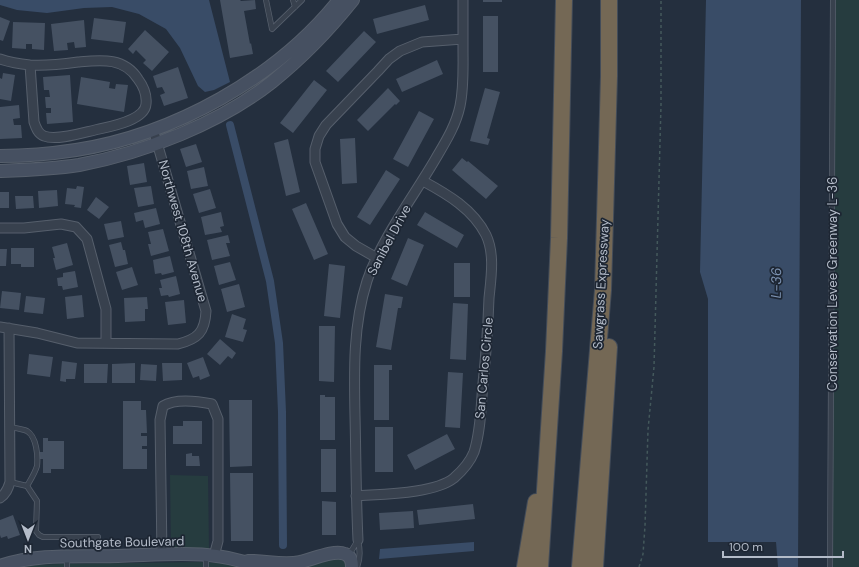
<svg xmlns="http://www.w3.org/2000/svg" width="859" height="567" viewBox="0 0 859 567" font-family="'DM Sans',sans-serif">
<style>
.green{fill:#263c3f}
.water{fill:#394c67}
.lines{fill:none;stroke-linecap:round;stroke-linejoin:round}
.canal{stroke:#394c67;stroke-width:8}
.building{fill:#455162}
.lane-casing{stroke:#565f6c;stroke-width:6}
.street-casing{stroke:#565f6c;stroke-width:11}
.secondary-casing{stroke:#565f6c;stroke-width:14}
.highway-casing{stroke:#434c59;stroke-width:18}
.path{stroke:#44595c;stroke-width:1.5;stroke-dasharray:3 3;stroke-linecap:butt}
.lane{stroke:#38414e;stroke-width:4.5}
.street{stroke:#38414e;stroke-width:9}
.secondary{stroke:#465061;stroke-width:12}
.highway{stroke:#746855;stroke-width:16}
.labels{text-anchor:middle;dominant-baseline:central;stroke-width:3.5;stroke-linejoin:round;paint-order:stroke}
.street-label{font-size:13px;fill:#b4bcc9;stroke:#1d2633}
.water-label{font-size:14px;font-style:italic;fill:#7c92b1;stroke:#1d2633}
</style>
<rect width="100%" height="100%" fill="#242f3e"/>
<!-- green -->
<path class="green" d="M833,0H859V567H830Z
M170,475L208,476L209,549H171Z
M339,558L345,561L347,567H291Z
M199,562L221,563L237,567H25L35,565L59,564Z"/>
<!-- water -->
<path class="water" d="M0,0H209L230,82L214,90L205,92L198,86L180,48L166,29L139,14L112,7L84,8L47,13L17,10L0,5Z
M706,0H801L798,567H778L776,542H708V299L700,272Z
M474,542V551L379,559L380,549Z"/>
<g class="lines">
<!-- canal -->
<path class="canal" d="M230,125L270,281L279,343L282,412L283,545"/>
</g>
<!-- building -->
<path class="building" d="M220,0H240L241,1L255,0L256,9L244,11L250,44L251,43L253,54L230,58Z
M483,0H502V2H483Z
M425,5L429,20L377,34L373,19Z
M483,16H498V72H483Z
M0,17L10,21L3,41L0,40Z
M94,18L126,22L123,43L91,39Z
M84,20L86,47L75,48L74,42L67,43L68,50L54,51L51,24Z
M13,22L45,23L44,50L32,49V44H26V49L12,48Z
M145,30L169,52L152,71L143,63L146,60L136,50L133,54L128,49Z
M364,31L376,42L338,82L326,71Z
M437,60L443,74L402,92L396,79Z
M178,67L188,98L164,106L160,95L165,93L162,87L157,88L153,76Z
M3,73L15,75L11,101L0,99V78L2,79Z
M70,75L73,122L47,124L46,113H51V108H46L45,97H50L49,90H44L43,77Z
M81,77L110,82L109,88L115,89L116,84L128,85L124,112L77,104Z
M314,80L327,90L293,133L280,123Z
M388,88L400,101L396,105L395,104L368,131L357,120Z
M485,88L500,92L487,138L490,139L488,145L470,141Z
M19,105L20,118L13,119L14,125H21L22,138L0,139V107Z
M419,111L434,119L408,167L393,159Z
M355,138L357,183L342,184L340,139Z
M288,139L300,192L286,196L274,143Z
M196,144L202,162L186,167L180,149Z
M462,158L467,162L468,161L498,186L486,199L452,170Z
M144,163L147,182L130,185L127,166Z
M204,167L208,186L191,189L187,171Z
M386,170L400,179L370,225L357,217Z
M77,186L84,187L81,208L74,207L75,205L65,204L67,188L76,189Z
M151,186L154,204L138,207L134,188Z
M210,189L216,208L199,213L193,194Z
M57,190L58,206L39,208L38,191Z
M0,192H9V208H0Z
M15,196H33L34,208L16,209Z
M96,197L109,207L99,219L87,210Z
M306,203L328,254L314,260L292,209Z
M156,208L160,224L145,228L143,220L136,222L134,213Z
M221,212L224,226L220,227L222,232L205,235L201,217Z
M425,212L464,235L457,248L417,225Z
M121,221L124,237L108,240L104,224Z
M163,229L169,251L151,256L148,244H151L148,232Z
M228,235L230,243H226L230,256L212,260L207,240Z
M408,238L424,245L407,286L391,279Z
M121,242L123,250H125L128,264L115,267L109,245Z
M67,243L73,265L56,270L53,258H55L52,247Z
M11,248H34V267H21V264H11Z
M0,249H7L6,266H0Z
M170,256L174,272L162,275L161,273L155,274L153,260Z
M230,262L236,280L219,285L214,266Z
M454,263H470V297H454Z
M329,264L345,266L340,318L324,316Z
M132,267L138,285L122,290L116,272Z
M75,271L78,287L63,290L62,286H58L57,278L63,277V273Z
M176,276L180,294L169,297L168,295L161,296L159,288H162L160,280Z
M239,284L245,307L227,312L221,289Z
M2,291L21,293L19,310L0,308Z
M385,294L403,297L401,308H398L391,350L376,347Z
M82,295L84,317L67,319L65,297Z
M26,296L45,298L43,314L24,312Z
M147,297L148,309H145V321L125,322L124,298Z
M184,300L186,323L168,325L165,302Z
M453,303L468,304L466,360L450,359Z
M232,314L246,319L243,329L247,330L243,342L225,337Z
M319,326H335L334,382L319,381Z
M220,339L236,353L232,359L228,356L220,365L207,354Z
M29,354L53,357L50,377L27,374Z
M203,357L210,376L200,380L199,376L193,378L187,363Z
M62,361L77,363L75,379H66V382L60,381Z
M135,363V383H112V364Z
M162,363H182V380L163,381Z
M84,364H108L107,383H84Z
M141,364L157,365L156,381L140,380Z
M374,365H392V370H389V420H374Z
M448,372L463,373L460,428L445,427Z
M320,395H325V397H335V440H320Z
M229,400H252V466L230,467Z
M123,401H141V410H146L147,433H141V436H147V446H142V449H147V469H123Z
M183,421H202V444H173V426H183Z
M375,427H393V472H375Z
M447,434L455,449L415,470L407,455Z
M43,438H48V441H64V469H51V473H43V459H37V452H43Z
M321,449H336V492H321Z
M192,453V456H199L200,466H186V454Z
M230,473H253V541H231Z
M322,501L336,502V535H322Z
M473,504L475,519L419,525L417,510Z
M413,511L414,528L380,530L379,513Z
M13,515L20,535L8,539L7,536L1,538L0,535V520Z"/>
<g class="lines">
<defs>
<path id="lane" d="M266,0L272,29
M293,0L295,7
M272,29L302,0
M9,427C15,428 23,429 27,431C37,437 38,457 37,466C35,473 31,479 27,486
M10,482L27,486L37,501L36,531L39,535L43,537H98
M346,553L352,550L358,540C360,549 361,558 357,567
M67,567V557
M206,567V555
M830,567L833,0"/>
<path id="street" d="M0,59C9,62 20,64 30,65C46,66 63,64 78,62C101,60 124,57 138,79C144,87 147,95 146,104C145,121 108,127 95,130C82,133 56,141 44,136C38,134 36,128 34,122L30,65
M0,228H24L61,224L76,227L87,239L106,309V343
M377,258L356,246L345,237L337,224L315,162V149L319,136L326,125L378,71L389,59L400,51L422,42L463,39
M0,327L37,333L77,343L178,344C198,339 205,332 206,311L153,129
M356,496C381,494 434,494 454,478C462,471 470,462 474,452C481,430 481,405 483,383C486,355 488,326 489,298C491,278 495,254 486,235C473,209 447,194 423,181
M0,498C6,494 8,489 10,482L9,328
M358,540C356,499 356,457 355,416C354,370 353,325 367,281C381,239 414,196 436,158C446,141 456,125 460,106C464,87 463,67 463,48C463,32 463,16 463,0
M162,555L160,420L163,406C176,398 197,401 212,404L218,419V541L214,556"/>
<path id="secondary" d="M0,156C25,156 50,154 76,150C173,135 277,78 339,0
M0,171C26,170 53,169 79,165C144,153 220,123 272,82C302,58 329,30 353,0
M248,561C265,560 282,566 300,562C311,560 334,549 345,554C351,556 352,562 352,567
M0,566C38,553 79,557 118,556C163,555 215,548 257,567"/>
<path id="highway" d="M525,567L536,502
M540,567L554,351L559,238L564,0
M580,567L603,290L609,76V0
M595,567L609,347"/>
</defs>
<!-- lane casing -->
<use href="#lane" class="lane-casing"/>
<!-- street casing -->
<use href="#street" class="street-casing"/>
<!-- secondary casing -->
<use href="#secondary" class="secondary-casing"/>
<!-- highway casing -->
<use href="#highway" class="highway-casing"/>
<!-- path -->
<path class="path" d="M639,567L643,554L645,526L648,430L654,367L661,105V0"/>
<!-- lane -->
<use href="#lane" class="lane"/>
<!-- street -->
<use href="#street" class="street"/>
<!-- secondary -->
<use href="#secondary" class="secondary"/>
<!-- highway -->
<use href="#highway" class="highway"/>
</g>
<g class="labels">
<!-- street labels -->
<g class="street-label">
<text transform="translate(183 231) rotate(74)">Northwest 108th Avenue</text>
<text transform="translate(389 240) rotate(-62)">Sanibel Drive</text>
<text transform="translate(601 284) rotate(-87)">Sawgrass Expressway</text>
<text transform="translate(832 284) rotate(-90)">Conservation Levee Greenway L-36</text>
<text transform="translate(484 368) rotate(-85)">San Carlos Circle</text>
<text transform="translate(122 542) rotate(-1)">Southgate Boulevard</text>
</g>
<!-- water labels -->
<g class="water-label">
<text transform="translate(776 283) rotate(-89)">L-36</text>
</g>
</g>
<!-- north arrow -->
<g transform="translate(28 539) rotate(180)" stroke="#1d2633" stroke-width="3" paint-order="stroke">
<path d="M0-3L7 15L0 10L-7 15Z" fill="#b4bcc9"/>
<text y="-6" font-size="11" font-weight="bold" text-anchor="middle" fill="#b4bcc9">N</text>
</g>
<!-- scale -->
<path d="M723 551v6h120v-6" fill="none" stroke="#b4bcc9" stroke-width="2"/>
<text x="729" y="551" font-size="12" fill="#b4bcc9" stroke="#1d2633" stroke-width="3" paint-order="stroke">100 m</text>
</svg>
